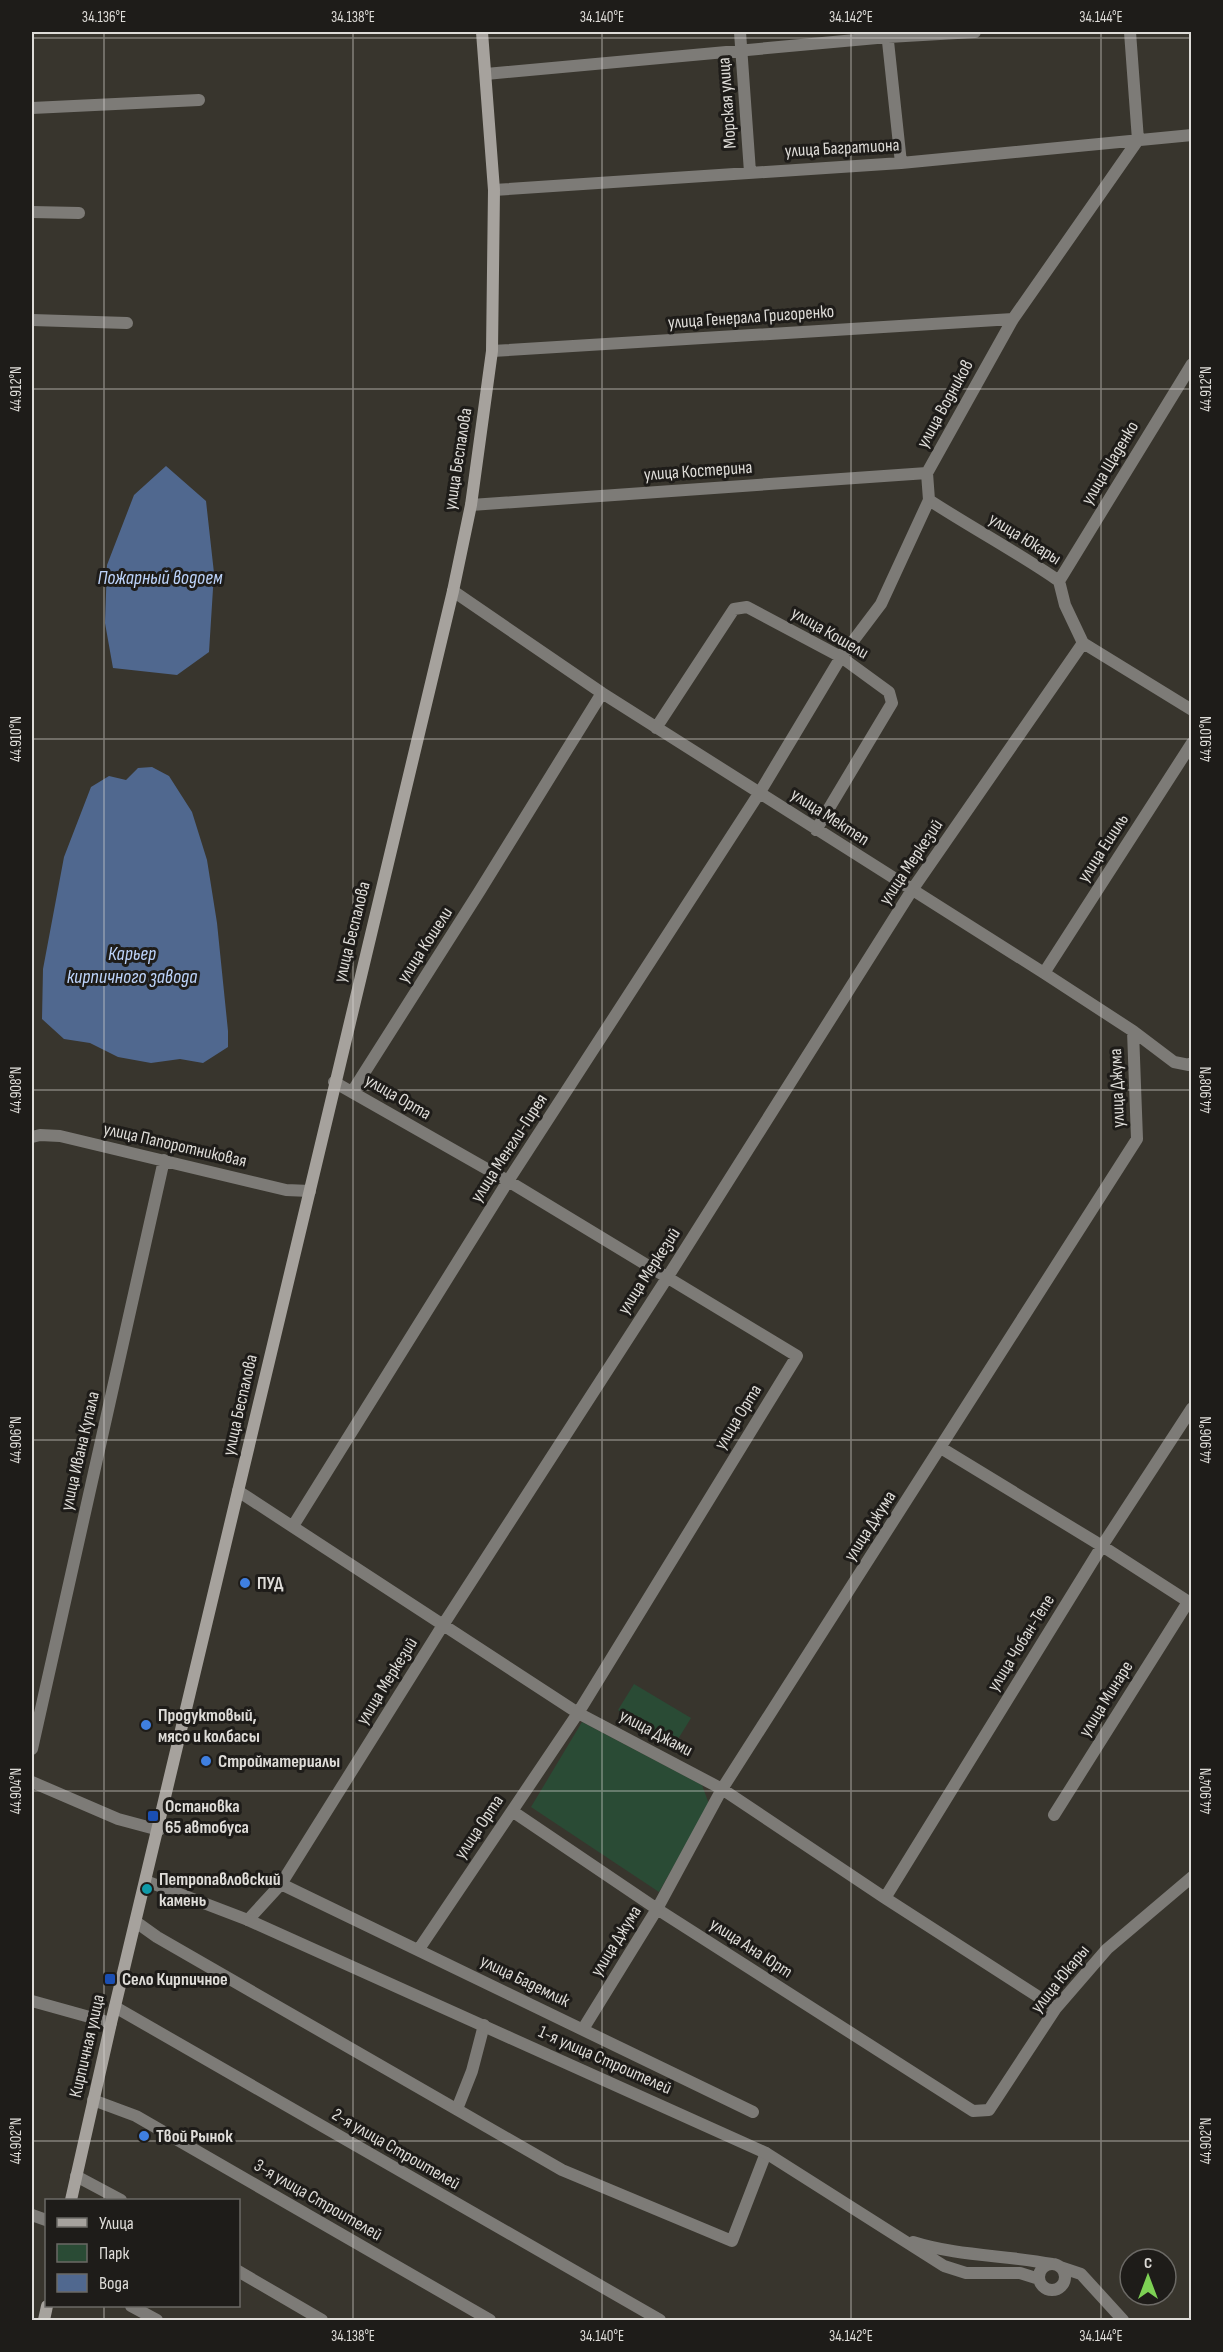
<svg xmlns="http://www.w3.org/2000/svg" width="1223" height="2352" viewBox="0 0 1223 2352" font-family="'Sofia Sans Condensed',sans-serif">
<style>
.green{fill:#2a4b35}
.water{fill:#50688f}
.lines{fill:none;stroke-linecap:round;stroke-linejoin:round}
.minor{stroke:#7d7b77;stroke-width:12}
.tertiary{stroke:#7d7b77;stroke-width:12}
.secondary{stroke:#a6a29d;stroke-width:12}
.ticks{fill:none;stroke:#dedcd8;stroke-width:1.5;stroke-opacity:0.45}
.shop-dot{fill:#3f7fe0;stroke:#1e1c19;stroke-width:2}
.transit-dot{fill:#1a4fb4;stroke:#1e1c19;stroke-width:2}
.culture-dot{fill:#0f9aa8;stroke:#1e1c19;stroke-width:2}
.labels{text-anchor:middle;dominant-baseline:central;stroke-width:6;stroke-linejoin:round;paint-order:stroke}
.street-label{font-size:18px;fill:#dedcd8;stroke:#1e1c19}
.poi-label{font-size:18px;font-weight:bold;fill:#dedcd8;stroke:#1e1c19;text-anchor:start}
.water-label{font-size:20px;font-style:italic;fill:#bdd4fb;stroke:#1e1c19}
.neatline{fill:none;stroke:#dedcd8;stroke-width:2}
.ticks-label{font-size:15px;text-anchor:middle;fill:#dedcd8}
</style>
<rect width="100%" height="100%" fill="#38352d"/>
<!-- green -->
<path class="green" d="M634,1684L691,1718L675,1744L618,1710Z
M582,1722L702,1785L709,1804L659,1892L531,1807Z"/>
<!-- water -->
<path class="water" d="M166,466L206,501L214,573L209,652L177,675L113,668L105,623L107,565L134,495Z
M152,767L169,776L192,812L207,860L217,923L228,1031V1047L203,1063L180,1059L151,1063L118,1057L90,1043L64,1039L42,1019L43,969L64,857L91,787L109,776L126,780L138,768Z"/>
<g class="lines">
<!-- minor -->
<path class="minor" d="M740,32L750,172
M887,32L901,163
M486,74L888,37L975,32
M32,108L199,100
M494,190L901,163L1192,135
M32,212L79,213
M32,320L127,323
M492,351L1013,319
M929,500C972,528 1017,552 1059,581L1065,605L1083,643L1192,710
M471,505L927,473
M1059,581L1192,364
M453,591L602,693L1044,973L1133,1031L1174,1062L1189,1065L1192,1063
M656,728L734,609L747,607L841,657L889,692L892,703L816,830
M1044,973L1192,743
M334,1082L508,1181L797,1356L578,1713L419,1949
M352,1092L479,892L602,693
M32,1137L40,1135L60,1136L286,1190L310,1191
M941,1448L1102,1546L1192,1604
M238,1491L578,1713L722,1789L885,1898L1056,2008
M293,1526L508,1181L760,792L841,657L881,604L929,500L927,473L1013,319L1138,140L1130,32
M32,1749L164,1160
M32,1782L118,1819L159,1830
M512,1811L657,1909L973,2111L989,2110L1056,2008L1107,1949L1192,1877
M1054,1815L1188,1602
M281,1884L753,2112
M885,1898L1102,1546L1192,1408
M248,1920L281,1884L443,1625L667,1278L912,890L1083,643
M136,1922L157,1937L562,2170L732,2241L766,2153
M32,2001L111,2023
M115,2007L660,2320
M583,2029L657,1909L722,1789L1137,1139L1133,1031
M93,2100L136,2116L490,2320
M457,2109L472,2071L484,2025
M76,2176L121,2200
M32,2215L46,2220
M238,2271L322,2320
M131,2306L157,2320"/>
<!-- tertiary -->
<path class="tertiary" d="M146,1881L248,1920L766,2153L944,2266L966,2273H1020L1039,2279
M913,2242C957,2256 1006,2255 1052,2264
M1039 2277a13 13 0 1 1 26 0a13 13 0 1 1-26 0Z
M1060,2267L1081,2274L1123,2320"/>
<!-- secondary -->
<path class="secondary" d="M71,2200L111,2023L453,591L471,505L492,351L494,190L482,32
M44,2320L47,2306"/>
</g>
<!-- ticks -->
<path class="ticks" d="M104,32V2200M353,32V2320M602,32V2320M851,32V2320M1101,32V2320M32,38H1192M32,389H1192M32,739H1192M32,1090H1192M32,1440H1192M32,1791H1192M32,2141H1192M104,2306V2320"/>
<!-- markers -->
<g class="shop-dot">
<circle cx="245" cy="1583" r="6"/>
<circle cx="146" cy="1725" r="6"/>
<circle cx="206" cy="1761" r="6"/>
<circle cx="144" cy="2136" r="6"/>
</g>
<g class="transit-dot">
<rect x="147" y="1810" width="12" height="12" rx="3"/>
<rect x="104" y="1973" width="12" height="12" rx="3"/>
</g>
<circle class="culture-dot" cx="147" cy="1889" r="6"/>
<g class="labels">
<!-- street labels -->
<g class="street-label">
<text transform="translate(727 103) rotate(-94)">Морская улица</text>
<text transform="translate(842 148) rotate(-3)">улица Багратиона</text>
<text transform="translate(751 317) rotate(-4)">улица Генерала Григоренко</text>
<text transform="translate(945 404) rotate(-61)">улица Водников</text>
<text transform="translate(458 459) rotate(-81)">улица Беспалова</text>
<text transform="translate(1110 463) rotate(-59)">улица Щаденко</text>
<text transform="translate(698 471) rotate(-4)">улица Костерина</text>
<text transform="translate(1025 539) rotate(32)">улица Юкары</text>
<text transform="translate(830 633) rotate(30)">улица Кошели</text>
<text transform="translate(830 817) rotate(33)">улица Мектеп</text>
<text transform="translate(1103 848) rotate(-57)">улица Ешиль</text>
<text transform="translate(911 862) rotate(-56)">улица Меркезий</text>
<text transform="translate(352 932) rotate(-76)">улица Беспалова</text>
<text transform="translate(425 945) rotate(-57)">улица Кошели</text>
<text transform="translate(1117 1088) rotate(-92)">улица Джума</text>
<text transform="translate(398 1097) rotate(30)">улица Орта</text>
<text transform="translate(175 1145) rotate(13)">улица Папоротниковая</text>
<text transform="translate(509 1148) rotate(-57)">улица Менгли-Гирея</text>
<text transform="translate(649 1271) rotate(-57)">улица Меркезий</text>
<text transform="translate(240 1405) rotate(-77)">улица Беспалова</text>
<text transform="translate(738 1417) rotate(-58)">улица Орта</text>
<text transform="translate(80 1451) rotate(-77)">улица Ивана Купала</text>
<text transform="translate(870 1526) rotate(-57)">улица Джума</text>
<text transform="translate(1021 1643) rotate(-58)">улица Чобан-Тепе</text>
<text transform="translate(387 1681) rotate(-58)">улица Меркезий</text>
<text transform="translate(1106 1699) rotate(-58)">улица Минаре</text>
<text transform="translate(656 1733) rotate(28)">улица Джами</text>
<text transform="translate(479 1827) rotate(-56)">улица Орта</text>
<text transform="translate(616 1941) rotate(-58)">улица Джума</text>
<text transform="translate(751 1948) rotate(33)">улица Ана Юрт</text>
<text transform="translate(1060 1979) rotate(-51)">улица Юкары</text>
<text transform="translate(525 1981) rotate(26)">улица Бадемлик</text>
<text transform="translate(87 2046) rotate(-77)">Кирпичная улица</text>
<text transform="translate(605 2060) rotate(24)">1-я улица Строителей</text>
<text transform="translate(396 2149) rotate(30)">2-я улица Строителей</text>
<text transform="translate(318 2200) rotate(30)">3-я улица Строителей</text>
</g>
<!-- poi labels -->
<g class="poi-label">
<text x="257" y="1583">ПУД</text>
<text x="158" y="1715">Продуктовый,<tspan x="158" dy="21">мясо и колбасы</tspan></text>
<text x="218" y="1761">Стройматериалы</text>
<text x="165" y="1806">Остановка<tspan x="165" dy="21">65 автобуса</tspan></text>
<text x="159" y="1879">Петропавловский<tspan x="159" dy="21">камень</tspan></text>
<text x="122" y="1979">Село Кирпичное</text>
<text x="156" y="2136">Твой Рынок</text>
</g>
<!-- water labels -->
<g class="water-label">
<text x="160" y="578">Пожарный водоем</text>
<text x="132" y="954">Карьер<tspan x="132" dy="23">кирпичного завода</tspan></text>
</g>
</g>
<!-- border -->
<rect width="1223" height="2352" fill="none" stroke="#1e1c19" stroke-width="66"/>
<!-- legend -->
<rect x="45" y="2199" width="195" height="108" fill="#1e1c19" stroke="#6b6965" stroke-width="1.5"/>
<rect x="57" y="2218" width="30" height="9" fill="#a6a29d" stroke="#6b6965" stroke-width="1.5"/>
<text x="99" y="2229" font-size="18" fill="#dedcd8">Улица</text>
<rect x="57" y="2244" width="30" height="18" fill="#2a4b35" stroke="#6b6965" stroke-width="1.5"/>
<text x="99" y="2259" font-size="18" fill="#dedcd8">Парк</text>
<rect x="57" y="2274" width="30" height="18" fill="#50688f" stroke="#6b6965" stroke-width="1.5"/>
<text x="99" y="2289" font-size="18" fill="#dedcd8">Вода</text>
<!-- north arrow -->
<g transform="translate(1148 2277)"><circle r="28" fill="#1e1c19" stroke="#6b6965" stroke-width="1.5"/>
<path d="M0-4.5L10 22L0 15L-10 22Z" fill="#7dd154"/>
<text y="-9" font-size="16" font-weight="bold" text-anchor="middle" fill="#dedcd8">С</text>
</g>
<rect x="33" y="33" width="1157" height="2286" class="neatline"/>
<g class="ticks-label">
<text x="104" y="22">34.136°E</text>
<text x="353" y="22">34.138°E</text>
<text x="602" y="22">34.140°E</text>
<text x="851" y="22">34.142°E</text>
<text x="1101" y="22">34.144°E</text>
<text transform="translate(16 389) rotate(-90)" y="5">44.912°N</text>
<text transform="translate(1206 389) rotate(-90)" y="5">44.912°N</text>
<text transform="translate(16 739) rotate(-90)" y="5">44.910°N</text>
<text transform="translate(1206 739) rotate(-90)" y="5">44.910°N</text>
<text transform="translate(16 1090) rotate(-90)" y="5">44.908°N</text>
<text transform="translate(1206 1090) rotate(-90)" y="5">44.908°N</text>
<text transform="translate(16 1440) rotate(-90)" y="5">44.906°N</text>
<text transform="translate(1206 1440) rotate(-90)" y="5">44.906°N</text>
<text transform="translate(16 1791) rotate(-90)" y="5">44.904°N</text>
<text transform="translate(1206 1791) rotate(-90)" y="5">44.904°N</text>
<text transform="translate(16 2141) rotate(-90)" y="5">44.902°N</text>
<text transform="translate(1206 2141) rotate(-90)" y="5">44.902°N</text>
<text x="353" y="2341">34.138°E</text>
<text x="602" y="2341">34.140°E</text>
<text x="851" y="2341">34.142°E</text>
<text x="1101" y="2341">34.144°E</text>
</g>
</svg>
